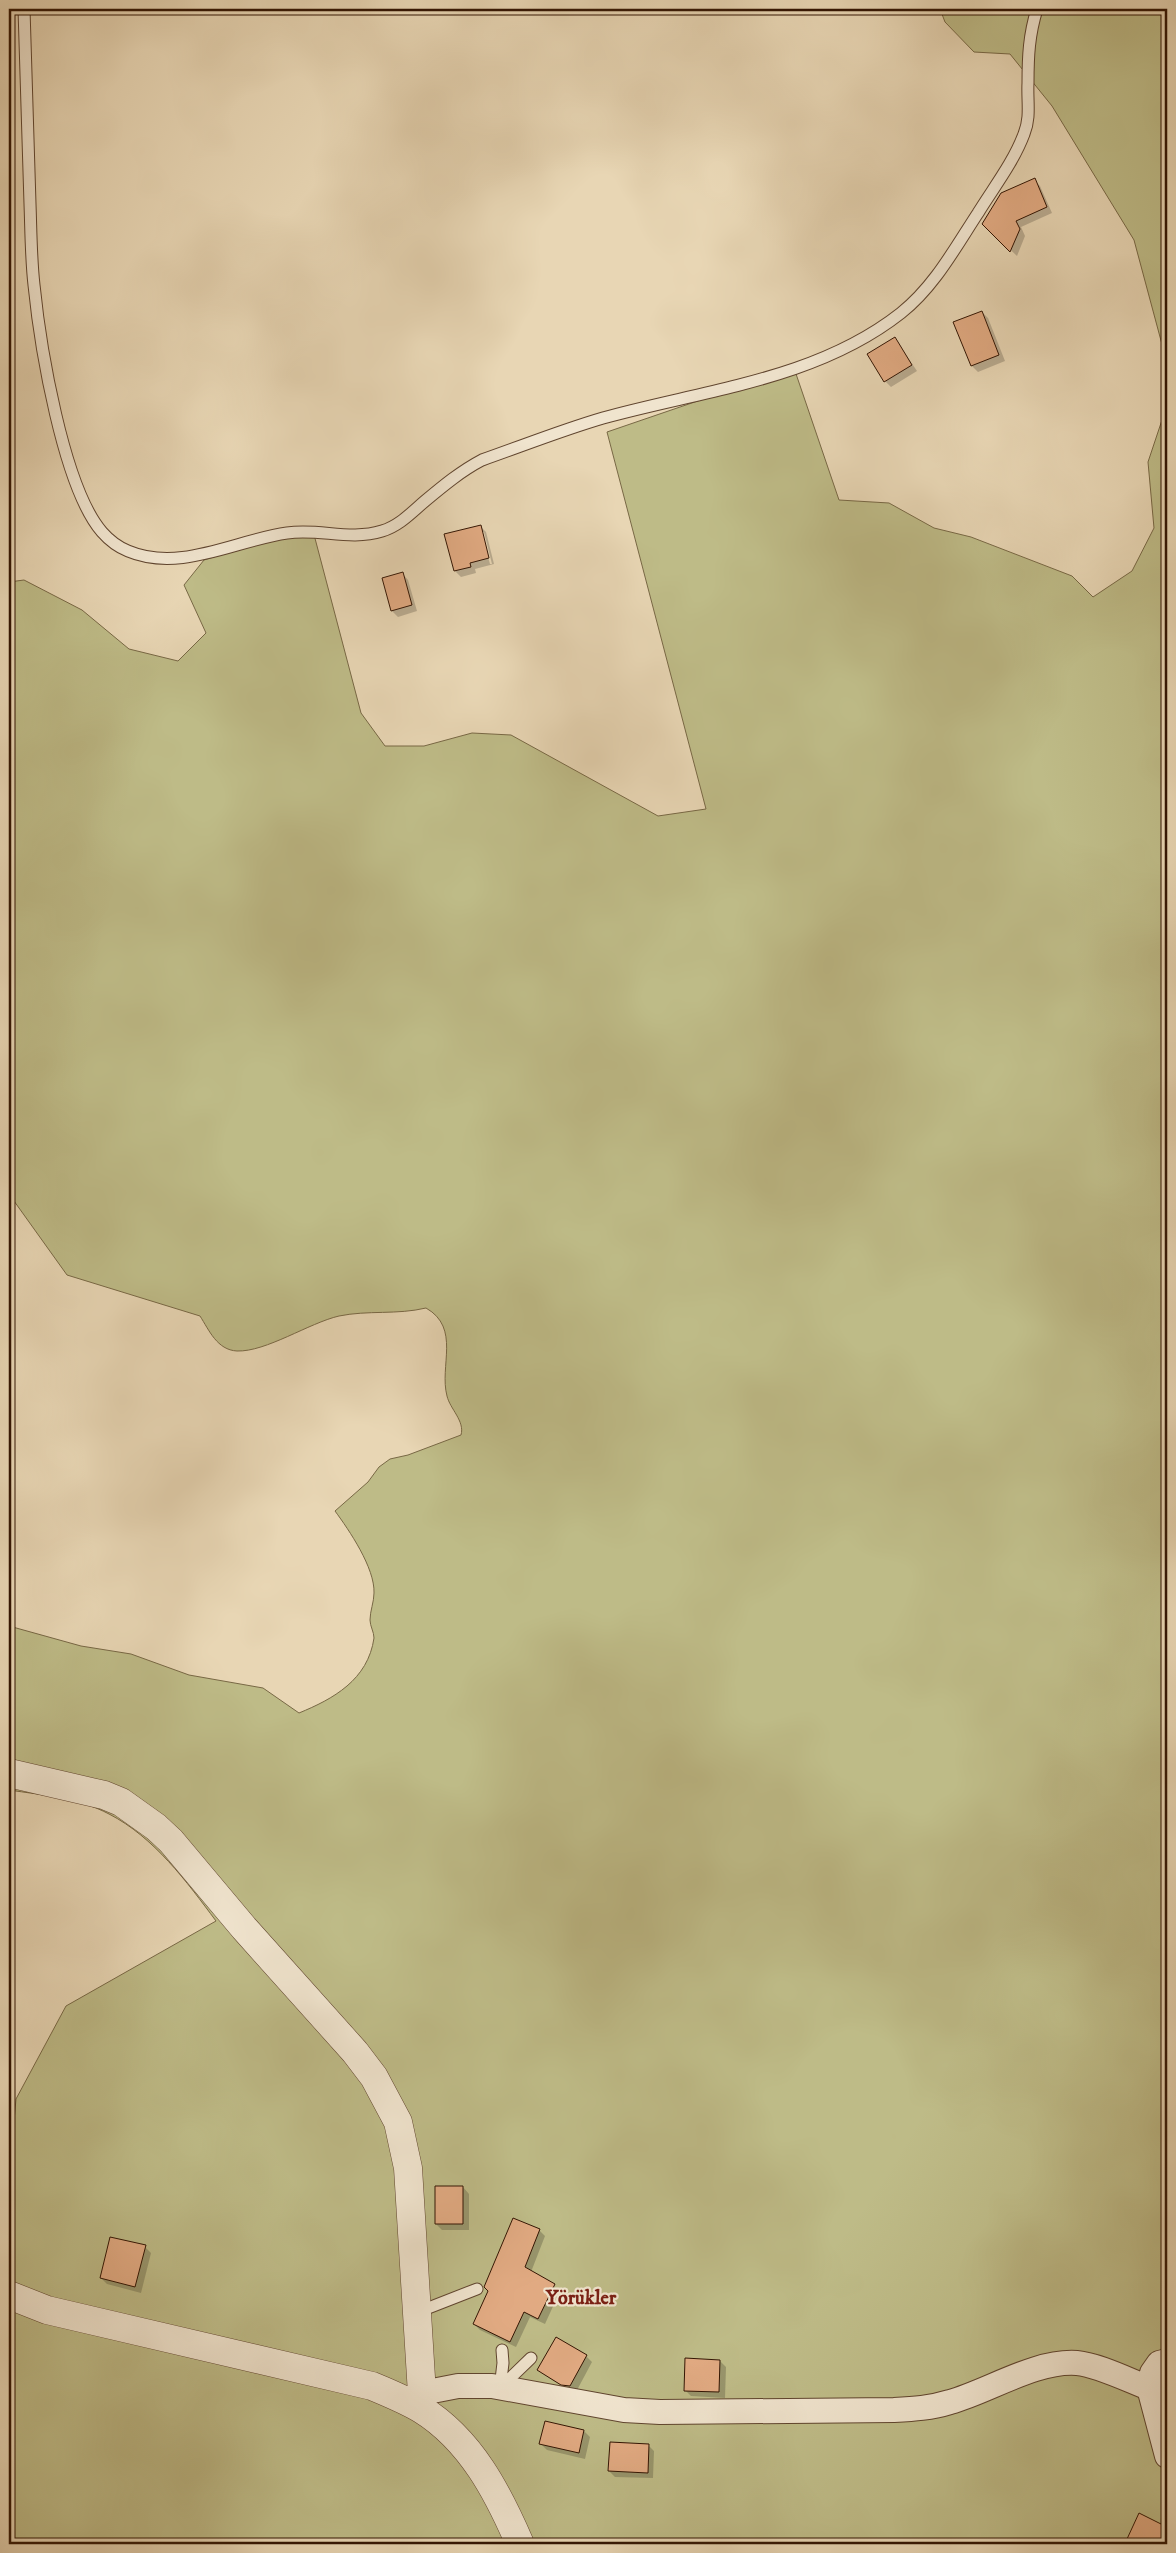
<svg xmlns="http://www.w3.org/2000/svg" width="1176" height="2553" viewBox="0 0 1176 2553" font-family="'IM FELL DW Pica',serif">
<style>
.green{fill:#bebb87;stroke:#786845}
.shadow{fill:#0003;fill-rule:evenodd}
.building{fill:#e1aa82;stroke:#331503}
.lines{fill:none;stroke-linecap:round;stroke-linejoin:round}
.service-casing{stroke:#60452f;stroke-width:13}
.minor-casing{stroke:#60452f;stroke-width:26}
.tertiary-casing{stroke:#60452f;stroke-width:29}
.service{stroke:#f0e4ce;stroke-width:11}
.minor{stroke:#f0e4ce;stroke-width:24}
.tertiary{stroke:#f0e4ce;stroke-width:28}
.labels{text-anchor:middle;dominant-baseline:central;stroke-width:4.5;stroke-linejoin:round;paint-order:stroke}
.neighbourhood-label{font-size:20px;font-weight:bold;fill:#7a1f14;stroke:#f0e4ce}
</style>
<rect width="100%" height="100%" fill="#e8d6b4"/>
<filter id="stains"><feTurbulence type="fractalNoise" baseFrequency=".004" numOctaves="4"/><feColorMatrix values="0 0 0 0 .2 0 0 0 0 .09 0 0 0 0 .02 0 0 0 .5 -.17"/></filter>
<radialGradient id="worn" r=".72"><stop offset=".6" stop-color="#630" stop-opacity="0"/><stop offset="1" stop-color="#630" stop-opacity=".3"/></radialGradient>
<!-- green -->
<path class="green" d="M940,9H1167V363L1134,240L1052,106L1010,54L974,52L945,22Z
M794,368L839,500L889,503L934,528L971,537L1072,576L1093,597L1132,571L1154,528L1148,462L1167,405V2544H9V2275L13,2276L10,2165L16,2099L66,2006L216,1921C187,1882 154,1837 109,1814C79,1798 42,1795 9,1790V1626L81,1646L131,1654L189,1675L263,1688L299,1713C333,1699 368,1680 374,1638C374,1632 370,1626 370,1620C370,1611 374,1602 374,1593C375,1568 349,1530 335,1511L368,1482L379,1467L390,1459L408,1455L461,1435C465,1421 450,1409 447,1396C439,1366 461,1328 426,1308C397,1315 368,1310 339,1316C309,1323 266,1352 237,1351C217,1350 209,1330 200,1316L67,1275L9,1194V582L24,580L82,610L129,649L178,661L206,633L184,585L204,560L312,527L361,713L385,746H424L472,733L511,735L658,816L706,809L607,432Z"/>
<!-- shadow -->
<path class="shadow" d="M1034,180L1040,186L1052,213L1021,227L1025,236L1017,256L983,224Z
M982,312L988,318L1005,361L978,372L972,366Z
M895,339L917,371L891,387L885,381Z
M480,526L486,532L494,564L475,569L476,573L461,577L455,571ZM481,532H484L492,564H490Z
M402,573L408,580L417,611L398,617L392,611L383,579Z
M463,2187L469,2194V2230H442L436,2224Z
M539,2230L545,2236L531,2272L560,2291L545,2324L530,2317L516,2347L480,2330L474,2324Z
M145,2247L151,2253L141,2293L107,2284L101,2278Z
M556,2339L586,2356L592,2362L576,2392L569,2390L538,2370Z
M720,2361L726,2367L725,2398L691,2396L685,2390Z
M546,2422L584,2431L590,2437L585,2459L547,2450L541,2444Z
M648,2445L654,2451L653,2478L615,2477L609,2471Z
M1163,2502H1167V2544L1134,2543L1129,2538L1160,2525Z"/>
<!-- building -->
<path class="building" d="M1035,178L1047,207L1016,221L1020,229L1010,252L982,224L1001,193Z
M982,311L999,355L971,366L953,322Z
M895,337L912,365L884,382L867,354Z
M481,525L489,558L470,563L471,567L454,571L444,534Z
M403,572L412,605L391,611L382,578Z
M435,2186H463V2224H435Z
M513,2218L540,2229L525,2267L555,2284L538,2319L524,2312L510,2342L473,2324L488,2291L484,2287Z
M110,2237L146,2245L135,2287L100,2278Z
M556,2337L587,2355L570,2386L561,2385L537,2370Z
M685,2358L720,2360L719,2392L684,2391Z
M545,2421L584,2430L579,2453L539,2444Z
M610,2442L649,2444L648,2473L608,2471Z
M1139,2513L1167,2527V2534L1162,2544H1139L1127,2539Z"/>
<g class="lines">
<defs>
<path id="service" d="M24,9C26,74 28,139 30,204C31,231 31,259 34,285C40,345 63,487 102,532C109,540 118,547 128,551C180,573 236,540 287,533C319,528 350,541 382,531C399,526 411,513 425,501C443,486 461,471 482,460C522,446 562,430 603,418C703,390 816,380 901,313C934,287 955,248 978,213C994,187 1013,163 1024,134C1031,117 1027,101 1028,83C1028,56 1029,35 1037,9
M418,2312L477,2289
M500,2388L531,2358
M500,2388L503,2363L502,2350"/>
<path id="minor" d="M1167,2361L1159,2363L1152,2373L1149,2388L1167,2456
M422,2393L458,2386H492L624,2410L660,2412L894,2410C913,2409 931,2408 950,2402C989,2391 1036,2360 1077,2363C1098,2365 1128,2380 1149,2388"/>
<path id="tertiary" d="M9,1773L104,1795L121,1802L156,1827L171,1841L244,1928L355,2052L374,2077L398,2122L408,2168L423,2410
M9,2295L47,2310L372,2386C389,2393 406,2400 421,2409C471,2440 498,2493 520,2544"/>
</defs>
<!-- service casing -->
<use href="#service" class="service-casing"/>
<!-- minor casing -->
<use href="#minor" class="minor-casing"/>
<!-- tertiary casing -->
<use href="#tertiary" class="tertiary-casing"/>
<!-- service -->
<use href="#service" class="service"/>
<!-- minor -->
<use href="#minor" class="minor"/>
<!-- tertiary -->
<use href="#tertiary" class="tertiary"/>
</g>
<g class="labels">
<!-- neighbourhood labels -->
<g class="neighbourhood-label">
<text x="581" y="2298">Yörükler</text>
</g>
</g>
<!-- margin -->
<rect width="1176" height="2553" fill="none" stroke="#e8d6b4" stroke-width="30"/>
<rect x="10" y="10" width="1156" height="2533" fill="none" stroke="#331503" stroke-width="2.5"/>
<rect x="15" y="15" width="1146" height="2523" fill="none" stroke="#331503"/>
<rect width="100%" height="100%" filter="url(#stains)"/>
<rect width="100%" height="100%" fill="url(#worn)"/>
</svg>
